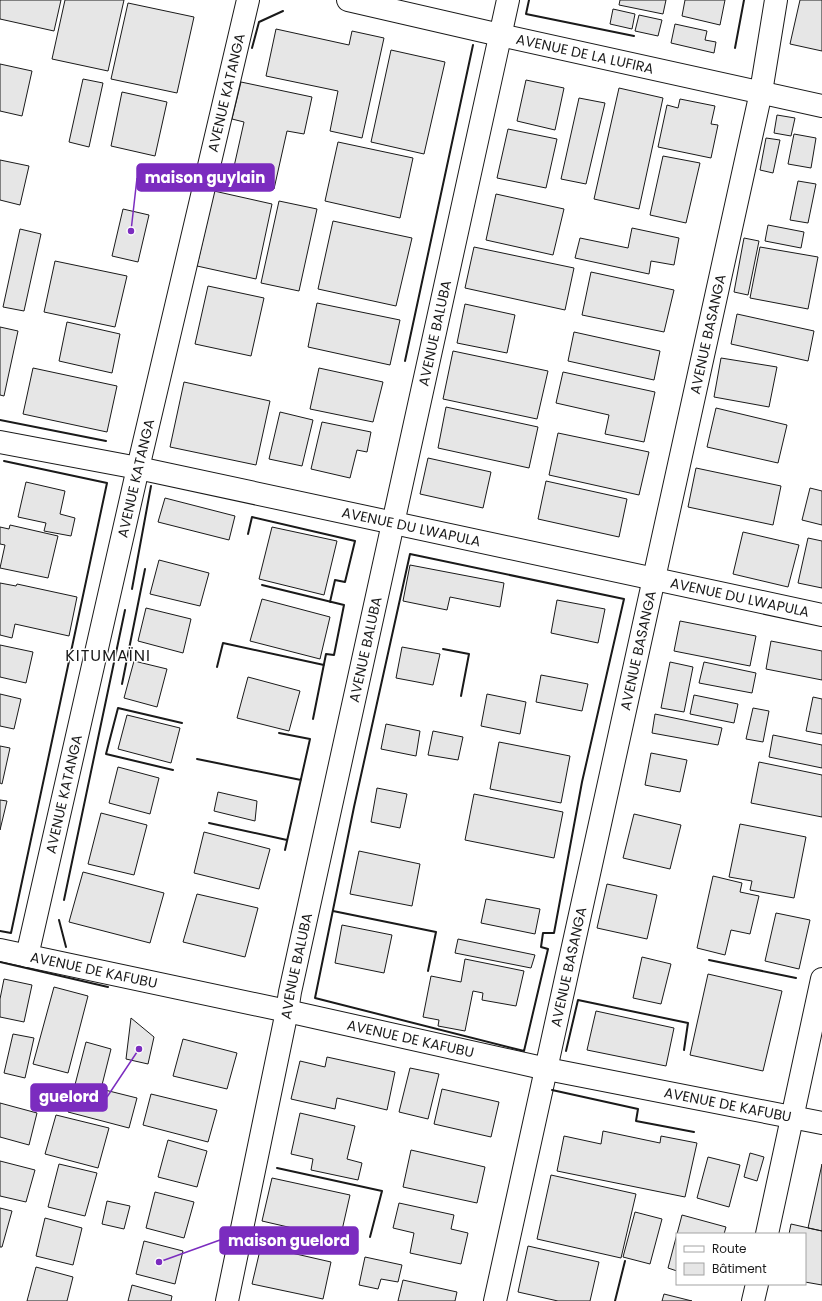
<svg xmlns="http://www.w3.org/2000/svg" width="822" height="1301" viewBox="0 0 822 1301" font-family="Poppins,sans-serif">
<style>
.building{fill:#e6e6e6;stroke:#1a1a1a}
.lines{fill:none;stroke-linecap:round;stroke-linejoin:round}
.street-casing{stroke:#1a1a1a;stroke-width:24}
.street{stroke:#fff;stroke-width:22}
.wall{stroke:#1a1a1a;stroke-width:2}
.labels{text-anchor:middle;dominant-baseline:central;stroke-width:3;stroke-linejoin:round;paint-order:stroke}
.street-label{font-size:14px;fill:#1a1a1a;stroke:#fff}
.quarter-label{font-size:16px;letter-spacing:1px;fill:#1a1a1a;stroke:#fff}
.leader{fill:none;stroke:#7b2cbf;stroke-width:1.5}
.callout-dot{fill:#7b2cbf;stroke:#fff;stroke-width:1.5}
.callout{fill:#7b2cbf;stroke:#7b2cbf;stroke-width:1.5}
.callout-label{font-size:15px;text-anchor:middle;font-weight:bold;fill:#fff}
</style>
<rect width="100%" height="100%" fill="#fff"/>
<!-- building -->
<path class="building" d="M0,0H61L54,31L0,19Z
M65,0H124L108,71L52,59Z
M620,0H666L663,14L619,5Z
M685,0H725L720,25L682,16Z
M800,0H822V51L790,44Z
M128,3L194,17L177,93L111,79Z
M613,9L635,14L632,29L610,24Z
M639,15L662,20L658,36L635,31Z
M675,24L707,31L705,40L716,42L714,53L671,43Z
M276,29L349,45L352,31L384,38L362,138L330,131L338,91L266,76Z
M391,50L445,62L424,154L371,142Z
M0,64L32,71L22,116L0,111Z
M83,79L103,83L89,147L69,142Z
M526,80L564,88L555,130L517,121Z
M241,82L312,97L304,134L287,131L274,189L231,180L244,122L232,119Z
M619,88L663,98L639,209L594,199Z
M122,92L167,102L155,156L111,146Z
M579,98L605,103L586,184L561,179Z
M680,99L715,106L711,124L718,125L711,158L658,147L667,105L678,108Z
M777,115L795,118L791,136L774,133Z
M508,129L557,139L546,188L497,178Z
M794,134L816,138L811,168L788,164Z
M766,138L780,140L773,173L760,170Z
M338,142L413,158L400,218L325,201Z
M663,156L700,163L686,223L650,215Z
M0,160L29,166L20,205L0,200Z
M798,181L816,184L808,223L790,220Z
M214,191L272,204L256,279L197,266Z
M496,194L564,209L553,255L486,240Z
M279,201L317,209L299,291L261,283Z
M123,209L149,215L138,262L112,256Z
M333,221L412,238L396,306L318,289Z
M768,225L804,232L801,248L765,241Z
M632,228L679,238L674,265L651,261L649,274L575,258L580,238L628,248Z
M20,229L41,234L24,311L3,307Z
M744,238L759,241L748,295L734,292Z
M474,247L574,268L565,310L465,288Z
M760,247L818,257L808,309L750,298Z
M55,261L127,276L115,327L44,312Z
M591,272L674,290L664,332L582,315Z
M208,286L264,298L251,356L195,344Z
M317,303L400,320L390,365L308,347Z
M465,304L515,315L507,353L457,343Z
M737,314L814,331L808,361L731,344Z
M67,322L120,334L112,373L59,361Z
M0,327L18,331L4,396L0,395Z
M574,332L660,351L654,380L568,361Z
M453,351L548,371L537,419L443,399Z
M721,358L777,367L769,407L714,397Z
M33,368L117,386L107,432L23,414Z
M319,368L383,382L373,422L310,409Z
M563,372L655,392L644,442L605,434L609,415L556,403Z
M184,382L270,401L256,465L170,447Z
M446,407L538,427L529,468L438,448Z
M716,408L787,425L778,463L707,447Z
M280,412L313,420L302,466L269,459Z
M322,422L371,432L367,452L357,450L350,478L311,469Z
M558,433L649,452L639,495L549,475Z
M428,458L491,472L483,508L420,494Z
M696,468L781,486L773,525L688,507Z
M546,481L627,499L619,537L538,519Z
M26,482L65,491L60,514L75,518L71,536L44,531L46,523L18,517Z
M810,488L822,491V525L802,520Z
M165,498L235,516L229,540L158,522Z
M10,525L58,536L48,578L0,568L5,545L0,544V527L9,529Z
M272,527L337,541L324,595L259,579Z
M743,532L799,545L788,587L733,574Z
M808,538L822,541V588L798,583Z
M159,560L209,573L200,606L150,594Z
M410,565L504,583L500,607L450,597L447,610L403,601Z
M0,583L16,586L17,584L77,597L69,636L15,624L12,638L0,635Z
M262,599L330,617L320,659L250,641Z
M557,600L605,609L598,643L551,633Z
M146,608L191,619L183,653L138,641Z
M680,621L756,636L750,666L674,651Z
M771,641L822,651V680L766,669Z
M0,645L33,652L26,683L0,677Z
M402,647L440,654L433,685L396,678Z
M134,661L167,669L157,707L124,698Z
M670,662L693,667L684,712L661,708Z
M704,662L756,673L752,693L699,683Z
M541,675L588,684L582,711L536,702Z
M248,677L300,691L289,731L237,718Z
M0,694L21,699L14,729L0,726Z
M487,694L526,702L520,734L481,726Z
M694,695L738,704L734,723L690,714Z
M813,697L822,699V734L806,731Z
M753,708L769,711L763,742L746,739Z
M655,714L722,728L718,745L652,733Z
M127,715L180,728L171,763L118,749Z
M386,724L420,731L416,756L381,749Z
M433,731L463,737L458,760L428,755Z
M773,735L822,745V768L769,757Z
M499,742L570,756L561,803L490,789Z
M0,746L10,748L2,784L0,783Z
M651,753L687,760L680,792L645,785Z
M759,762L822,775V817L751,803Z
M118,767L159,778L150,814L109,803Z
M377,788L407,794L400,828L371,822Z
M218,792L257,801L255,821L214,811Z
M474,794L563,812L554,858L465,840Z
M0,800L7,801L0,830Z
M101,813L147,825L134,875L88,864Z
M634,814L681,825L670,869L623,858Z
M740,824L806,837L794,898L750,890L752,881L729,877Z
M204,832L270,849L259,889L194,873Z
M359,851L420,864L412,906L350,894Z
M83,872L164,893L150,943L69,922Z
M713,876L742,883L740,892L759,896L750,934L731,930L725,955L697,948Z
M607,884L657,895L647,939L597,928Z
M197,894L258,908L245,957L183,942Z
M486,899L540,909L535,934L481,923Z
M776,913L810,920L799,969L765,961Z
M342,925L392,935L384,973L335,963Z
M458,939L535,955L531,968L455,953Z
M642,957L671,964L661,1004L633,998Z
M465,959L524,971L516,1006L482,1000L483,993L473,991L465,1031L438,1026L439,1020L423,1017L431,976L461,982Z
M708,974L782,991L763,1071L690,1055Z
M4,979L32,985L24,1022L0,1017V999Z
M54,987L88,996L68,1073L33,1064Z
M596,1011L674,1028L666,1066L587,1050Z
M131,1018L154,1037L148,1064L126,1059Z
M13,1034L34,1038L25,1078L4,1073Z
M183,1039L237,1053L227,1089L173,1076Z
M86,1042L111,1049L101,1089L137,1098L129,1128L68,1112Z
M327,1057L395,1072L387,1110L337,1098L335,1109L291,1099L300,1061L325,1067Z
M410,1068L439,1074L428,1119L399,1112Z
M442,1089L499,1102L491,1137L434,1124Z
M151,1094L217,1110L208,1142L143,1125Z
M0,1103L37,1113L29,1145L0,1137Z
M300,1113L355,1126L347,1159L362,1163L358,1180L311,1170L313,1159L291,1154Z
M56,1115L109,1128L98,1168L45,1154Z
M603,1131L660,1143L661,1136L697,1143L685,1197L557,1171L564,1136L601,1144Z
M168,1140L207,1151L197,1187L158,1177Z
M411,1150L485,1167L477,1203L403,1187Z
M750,1153L764,1157L757,1181L744,1177Z
M708,1157L740,1165L729,1207L697,1198Z
M0,1161L35,1170L26,1202L0,1196Z
M59,1164L97,1173L85,1216L48,1207Z
M822,1164V1231L808,1228Z
M551,1175L636,1194L621,1258L537,1239Z
M272,1178L350,1195L340,1239L262,1221Z
M155,1192L194,1202L184,1238L146,1228Z
M107,1201L130,1206L124,1229L102,1224Z
M399,1203L454,1215L451,1229L468,1233L461,1264L410,1253L414,1233L393,1228Z
M0,1208L12,1211L2,1247H0Z
M635,1212L662,1219L650,1264L623,1257Z
M682,1215L726,1227L724,1234H677Z
M45,1218L82,1228L73,1265L36,1256Z
M791,1224L822,1231V1285L805,1282V1234H789Z
M677,1234V1271L668,1268Z
M144,1241L183,1251L175,1284L136,1274Z
M261,1246L331,1262L323,1299L252,1284Z
M528,1246L599,1262L590,1301H558L518,1292Z
M365,1257L402,1265L398,1282L381,1279L378,1289L359,1285Z
M36,1267L73,1277L67,1301H27Z
M403,1280L457,1292L455,1301H398Z
M132,1285L172,1296L171,1301H128Z
M664,1294L692,1301H662Z"/>
<g class="lines">
<defs>
<g id="street">
<path id="s1" d="M348,0L500,35L822,106"/>
<path id="s2" d="M0,442L138,468L822,615"/>
<path id="s3" d="M0,950L287,1011L547,1069L822,1123"/>
<path id="s4" d="M27,956L138,468L248,0"/>
<path d="M767,1234L822,979"/>
<path id="s5" d="M227,1301L287,1011L290,992L508,0"/>
<path id="s6" d="M495,1301L761,92L776,0"/>
<path d="M753,1301L757,1284"/>
</g>
</defs>
<!-- street casing -->
<use href="#street" class="street-casing"/>
<!-- street -->
<use href="#street" class="street"/>
<!-- wall -->
<path class="wall" d="M529,0L526,14L634,36
M252,48L259,22L283,11
M735,48L744,0
M405,361L473,45
M0,420L106,441
M248,534L252,517L355,541L345,582L335,580L330,602
M410,554L624,599L582,782L554,933H543L541,947L548,949L524,1051L315,998L354,807Z
M262,585L344,605L334,655L326,654L313,719
M132,589L151,486
M443,649L469,654L461,696
M217,667L223,643L324,665
M122,684L145,569
M279,733L310,739L285,850
M197,759L301,780
M173,770L106,754L118,708L182,723
M209,823L287,840
M64,900L125,610
M333,911L436,932L428,971
M59,920L66,947
M0,931L11,933L107,483L4,461
M709,960L796,978
M0,962L108,987
M566,1051L578,1000L688,1023L684,1050
M552,1090L638,1109L636,1121L694,1132
M277,1168L382,1191L370,1237
M615,1301L625,1261"/>
</g>
<g class="labels">
<!-- street labels -->
<g class="street-label">
<text stroke="none"><textPath href="#s1" startOffset="243">AVENUE DE LA LUFIRA</textPath></text>
<text stroke="none"><textPath href="#s4" startOffset="886">AVENUE KATANGA</textPath></text>
<text stroke="none"><textPath href="#s5" startOffset="990">AVENUE BALUBA</textPath></text>
<text stroke="none"><textPath href="#s6" startOffset="990">AVENUE BASANGA</textPath></text>
<text stroke="none"><textPath href="#s4" startOffset="490">AVENUE KATANGA</textPath></text>
<text stroke="none"><textPath href="#s2" startOffset="420">AVENUE DU LWAPULA</textPath></text>
<text stroke="none"><textPath href="#s2" startOffset="756">AVENUE DU LWAPULA</textPath></text>
<text stroke="none"><textPath href="#s5" startOffset="666">AVENUE BALUBA</textPath></text>
<text stroke="none"><textPath href="#s6" startOffset="666">AVENUE BASANGA</textPath></text>
<text stroke="none"><textPath href="#s4" startOffset="166">AVENUE KATANGA</textPath></text>
<text stroke="none"><textPath href="#s5" startOffset="342">AVENUE BALUBA</textPath></text>
<text stroke="none"><textPath href="#s6" startOffset="342">AVENUE BASANGA</textPath></text>
<text stroke="none"><textPath href="#s3" startOffset="96">AVENUE DE KAFUBU</textPath></text>
<text stroke="none"><textPath href="#s3" startOffset="420">AVENUE DE KAFUBU</textPath></text>
<text stroke="none"><textPath href="#s3" startOffset="744">AVENUE DE KAFUBU</textPath></text>
</g>
<!-- quarter labels -->
<g class="quarter-label">
<text x="108" y="655">KITUMAÏNI</text>
</g>
</g>
<!-- callouts -->
<path class="leader" d="M131 231L137 178M139 1049L107 1097M159 1262L220 1240"/>
<g class="callout-dot">
<circle cx="131" cy="231" r="4"/>
<circle cx="139" cy="1049" r="4"/>
<circle cx="159" cy="1262" r="4"/>
</g>
<g class="callout">
<rect x="137" y="164" width="137" height="27" rx="4"/>
<rect x="31" y="1084" width="76" height="27" rx="4"/>
<rect x="220" y="1227" width="138" height="27" rx="4"/>
</g>
<g class="callout-label">
<text x="205" y="183">maison guylain</text>
<text x="69" y="1102">guelord</text>
<text x="289" y="1246">maison guelord</text>
</g>
<!-- legend -->
<rect x="676" y="1233" width="130" height="52" fill="#ffffff" stroke="#a3a3a3"/>
<rect x="684" y="1246" width="20" height="6" fill="#ffffff" stroke="#a3a3a3"/>
<text x="712" y="1253" font-size="12" fill="#1a1a1a">Route</text>
<rect x="684" y="1263" width="20" height="12" fill="#e6e6e6" stroke="#a3a3a3"/>
<text x="712" y="1273" font-size="12" fill="#1a1a1a">Bâtiment</text>
</svg>
